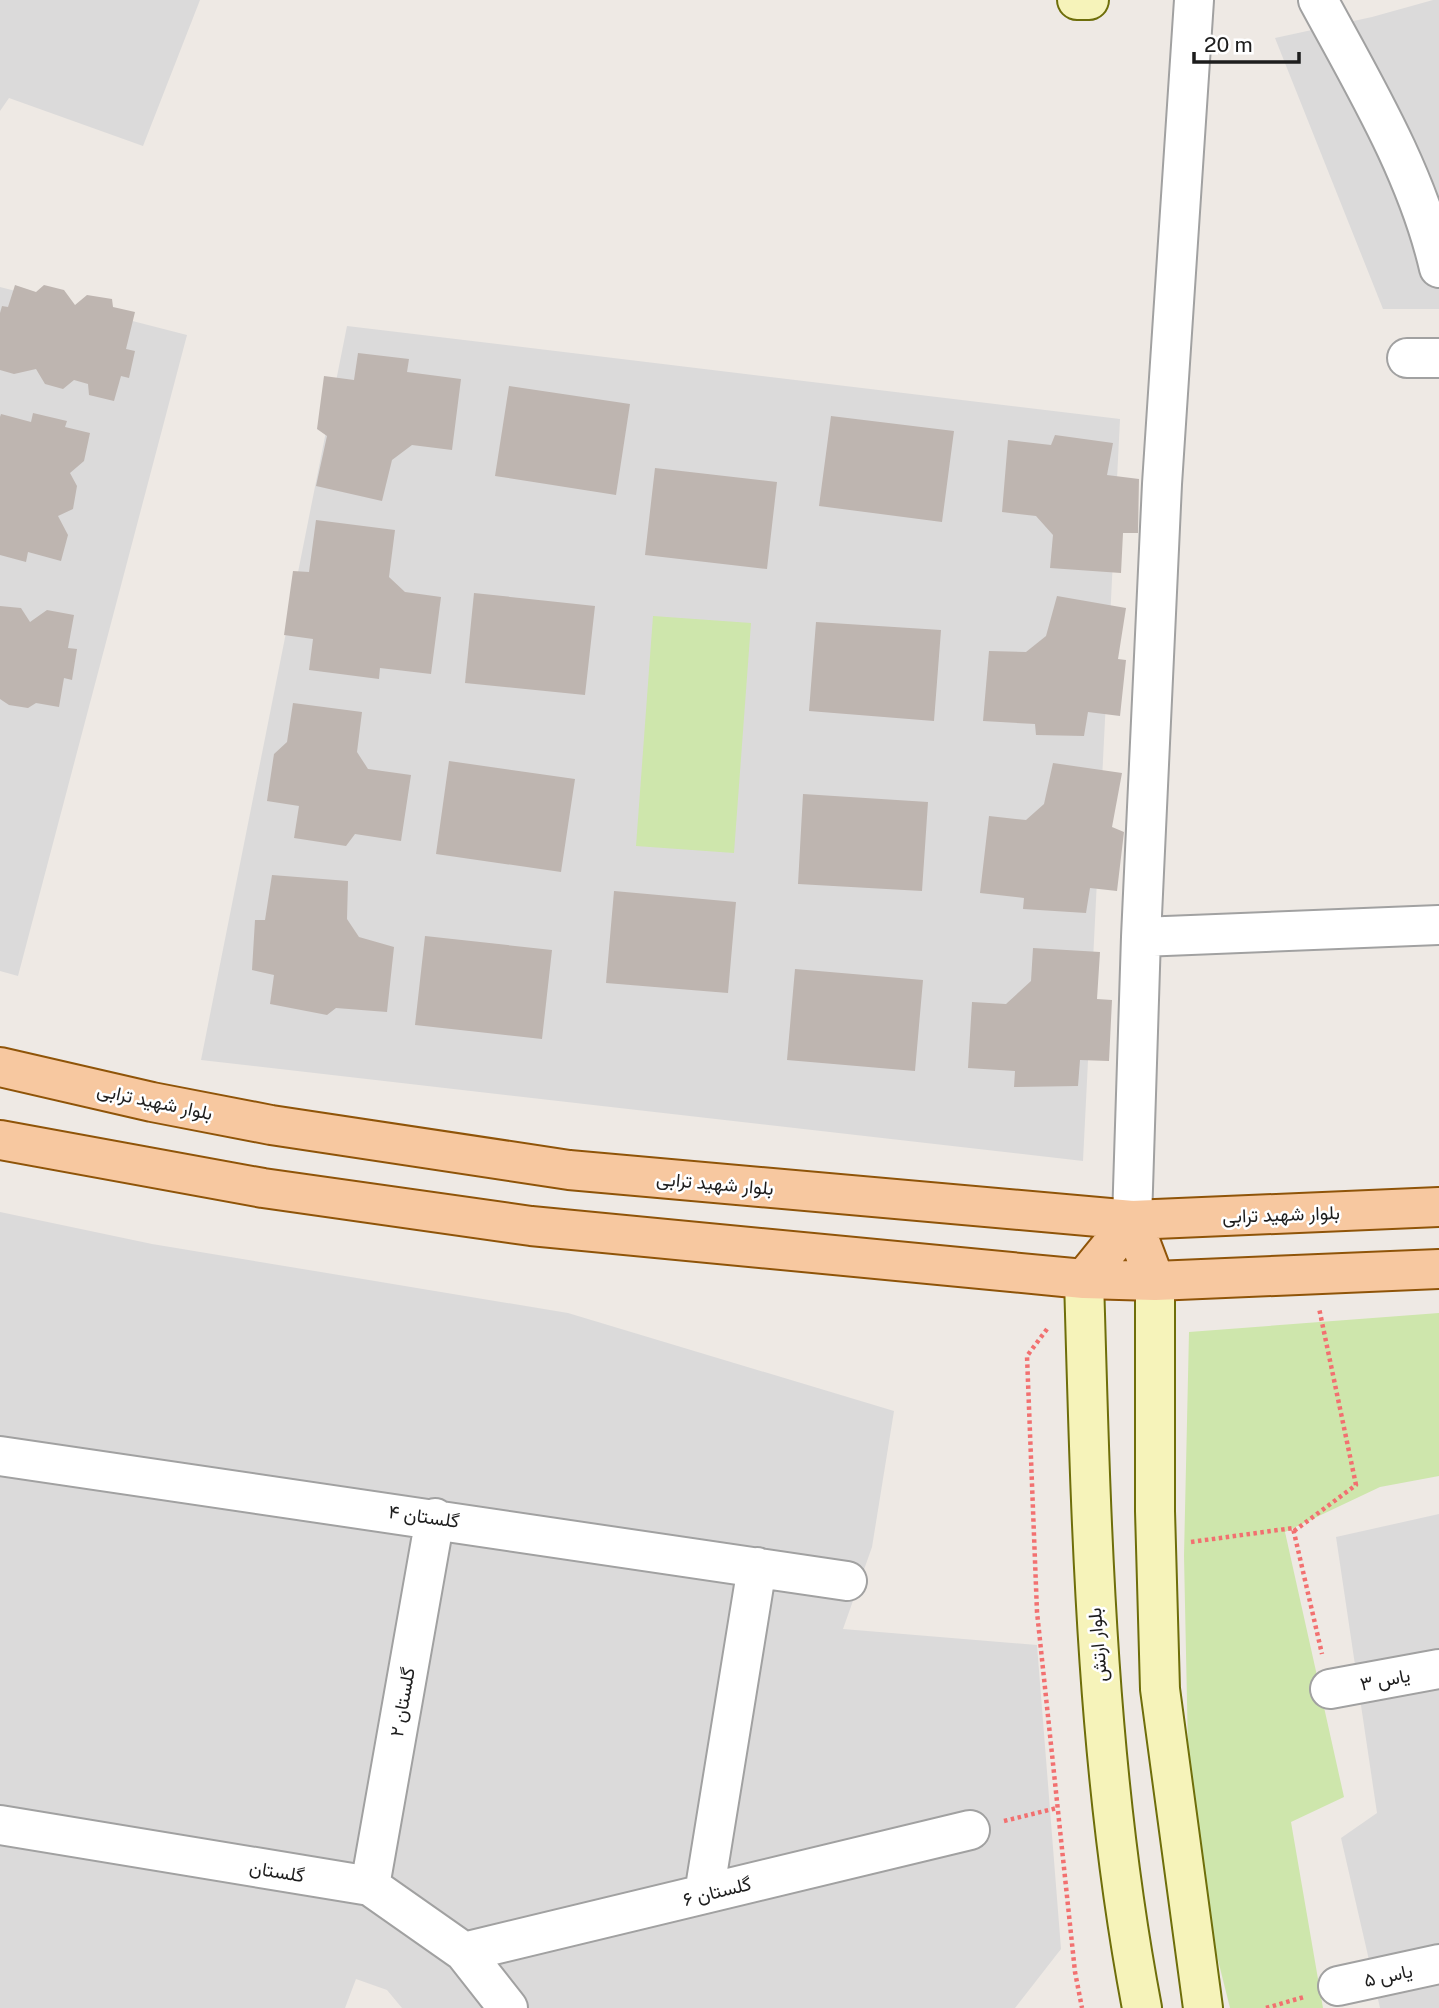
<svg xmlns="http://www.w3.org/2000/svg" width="1439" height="2008" viewBox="0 0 1439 2008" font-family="'Public Sans',Vazirmatn,sans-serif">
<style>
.residential{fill:#dbdada}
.grass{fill:#cee6ac}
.building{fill:#beb5b0}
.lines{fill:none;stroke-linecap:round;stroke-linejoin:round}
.street-casing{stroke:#a1a1a1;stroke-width:42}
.secondary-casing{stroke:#6e6e0a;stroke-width:42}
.primary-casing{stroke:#8f5408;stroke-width:42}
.path{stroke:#f27070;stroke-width:4.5;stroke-dasharray:3.5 3.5;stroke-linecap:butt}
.street{stroke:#fff;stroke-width:38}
.secondary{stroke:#f6f3ba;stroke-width:38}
.primary{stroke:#f7c8a0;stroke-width:38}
.labels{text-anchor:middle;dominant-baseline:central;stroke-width:5;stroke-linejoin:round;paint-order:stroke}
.street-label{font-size:19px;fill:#1d1d1d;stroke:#fff}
</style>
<rect width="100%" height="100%" fill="#eee9e4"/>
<!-- residential -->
<path class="residential" d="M0,0H200L143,146L9,98L0,111Z
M1433,0H1439V309H1383L1275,38L1372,17Z
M0,287L187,335L18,976L0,971Z
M347,326L1120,419L1083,1161L201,1060Z
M0,1212L152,1244L568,1313L894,1411L872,1547L843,1629L1037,1645L1061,1949L1015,2008H402L387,1990L356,1979L345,2008H0Z
M1439,1514V2008H1380L1341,1838L1377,1813L1336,1537Z"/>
<!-- grass -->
<path class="grass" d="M653,616L751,623L734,853L636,846Z
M1439,1313V1476L1380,1487L1285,1532L1344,1797L1291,1822L1323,2008H1230L1213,1940L1188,1750L1184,1556L1189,1332Z"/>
<!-- building -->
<path class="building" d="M15,285L36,292L44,285L64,290L75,305L87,295L112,299L113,307L135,312L126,349L135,351L129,378L121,376L114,401L89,395L88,384L74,380L63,389L45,384L36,369L14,374L0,370V313L2,306L8,307Z
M358,353L409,359L407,372L461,379L452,450L412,445L392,460L382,501L316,486L327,436L317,429L324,376L354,380Z
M509,386L630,404L616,495L495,476Z
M33,413L67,421L65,427L90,433L84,461L70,473L77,486L73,509L58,516L68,535L61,561L28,552L26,562L0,555V417L1,414L31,422Z
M831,416L954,431L942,522L819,506Z
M1055,435L1113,443L1107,475L1139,479L1138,533H1123L1121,573L1050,568L1053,535L1036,516L1002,512L1008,440L1051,445Z
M655,468L777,482L767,569L645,555Z
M316,520L395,530L389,577L405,592L441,597L431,674L380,668L379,679L309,670L313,639L284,635L293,571L309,572Z
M474,593L595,606L585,695L465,683Z
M1057,596L1126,608L1118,659L1126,660L1120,716L1088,712L1084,736L1036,735L1035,724L983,721L989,651L1026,652L1046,636Z
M0,606L21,608L30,622L47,610L74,615L68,648L77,649L72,680L64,678L59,707L36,703L28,708L9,705L0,699Z
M816,622L941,630L934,721L809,711Z
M293,703L362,712L357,752L368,769L411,775L401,841L355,834L346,846L294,838L299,806L267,801L274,754L287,742Z
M449,761L575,779L561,872L436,854Z
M1053,763L1122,773L1112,827L1124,832L1117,891L1090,888L1086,913L1023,909L1024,898L980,893L989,816L1026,820L1044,804Z
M803,794L928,802L922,891L798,884Z
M272,875L348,881L347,919L359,937L394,947L387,1012L336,1008L327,1015L270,1004L274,975L252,970L255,920H265Z
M614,891L736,902L728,993L606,983Z
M425,936L552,950L542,1039L415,1025Z
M1033,948L1100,952L1097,999L1112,1000L1109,1061L1080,1060L1078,1086L1014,1087L1015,1071L968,1068L972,1002L1006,1004L1031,981Z
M795,969L923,980L915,1071L787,1060Z"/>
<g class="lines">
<defs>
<path id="street" d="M1318,0C1364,85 1417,173 1439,268
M1407,358H1439
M1141,937L1439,925
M1132,1220L1141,937L1162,484L1194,0
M0,1456L847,1581
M1330,1689L1439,1669
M0,1825L370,1886L464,1952L508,2008
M370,1886L435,1518
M704,1894L757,1567
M464,1952L970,1830
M1338,1986L1439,1964"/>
<path id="secondary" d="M1077,0H1089
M1084,1279C1091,1523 1096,1767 1142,2008
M1155,1281V1511L1160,1689L1203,2008"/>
<path id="primary" d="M0,1067L152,1102L271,1125L569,1170L1132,1220L1439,1207
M0,1140L263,1188L531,1226L1084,1279L1155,1281L1439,1269
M1084,1279L1132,1220L1155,1281"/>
</defs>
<!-- street casing -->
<use href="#street" class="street-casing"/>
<!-- secondary casing -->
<use href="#secondary" class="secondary-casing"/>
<!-- primary casing -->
<use href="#primary" class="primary-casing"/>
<!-- path -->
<path class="path" d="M1047,1329L1027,1356L1037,1612L1075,1972L1082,2008
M1294,1531L1356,1485L1319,1308
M1191,1542L1293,1528L1322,1654
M1004,1821L1057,1808
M1266,2008L1304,1997"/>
<!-- street -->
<use href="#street" class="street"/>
<!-- secondary -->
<use href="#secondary" class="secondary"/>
<!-- primary -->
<use href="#primary" class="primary"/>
</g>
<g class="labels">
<!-- street labels -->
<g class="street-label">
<text transform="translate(155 1101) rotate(12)">بلوار شهید ترابی</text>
<text transform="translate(715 1183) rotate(5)">بلوار شهید ترابی</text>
<text transform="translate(1281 1214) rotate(-2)">بلوار شهید ترابی</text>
<text transform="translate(424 1516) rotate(8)">گلستان ۴</text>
<text transform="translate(1097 1645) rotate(-95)">بلوار ارتش</text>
<text transform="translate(1385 1679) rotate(-11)">یاس ۳</text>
<text transform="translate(402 1702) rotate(-80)">گلستان ۲</text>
<text transform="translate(277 1871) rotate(9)">گلستان</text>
<text transform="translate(717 1891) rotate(-14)">گلستان ۶</text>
<text transform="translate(1388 1975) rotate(-12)">یاس ۵</text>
</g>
</g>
<!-- scale -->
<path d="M1194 52v10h105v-10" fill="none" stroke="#1d1d1d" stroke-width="3.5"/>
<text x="1204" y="52" font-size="21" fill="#1d1d1d" stroke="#ffffff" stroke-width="5" paint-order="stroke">20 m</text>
</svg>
